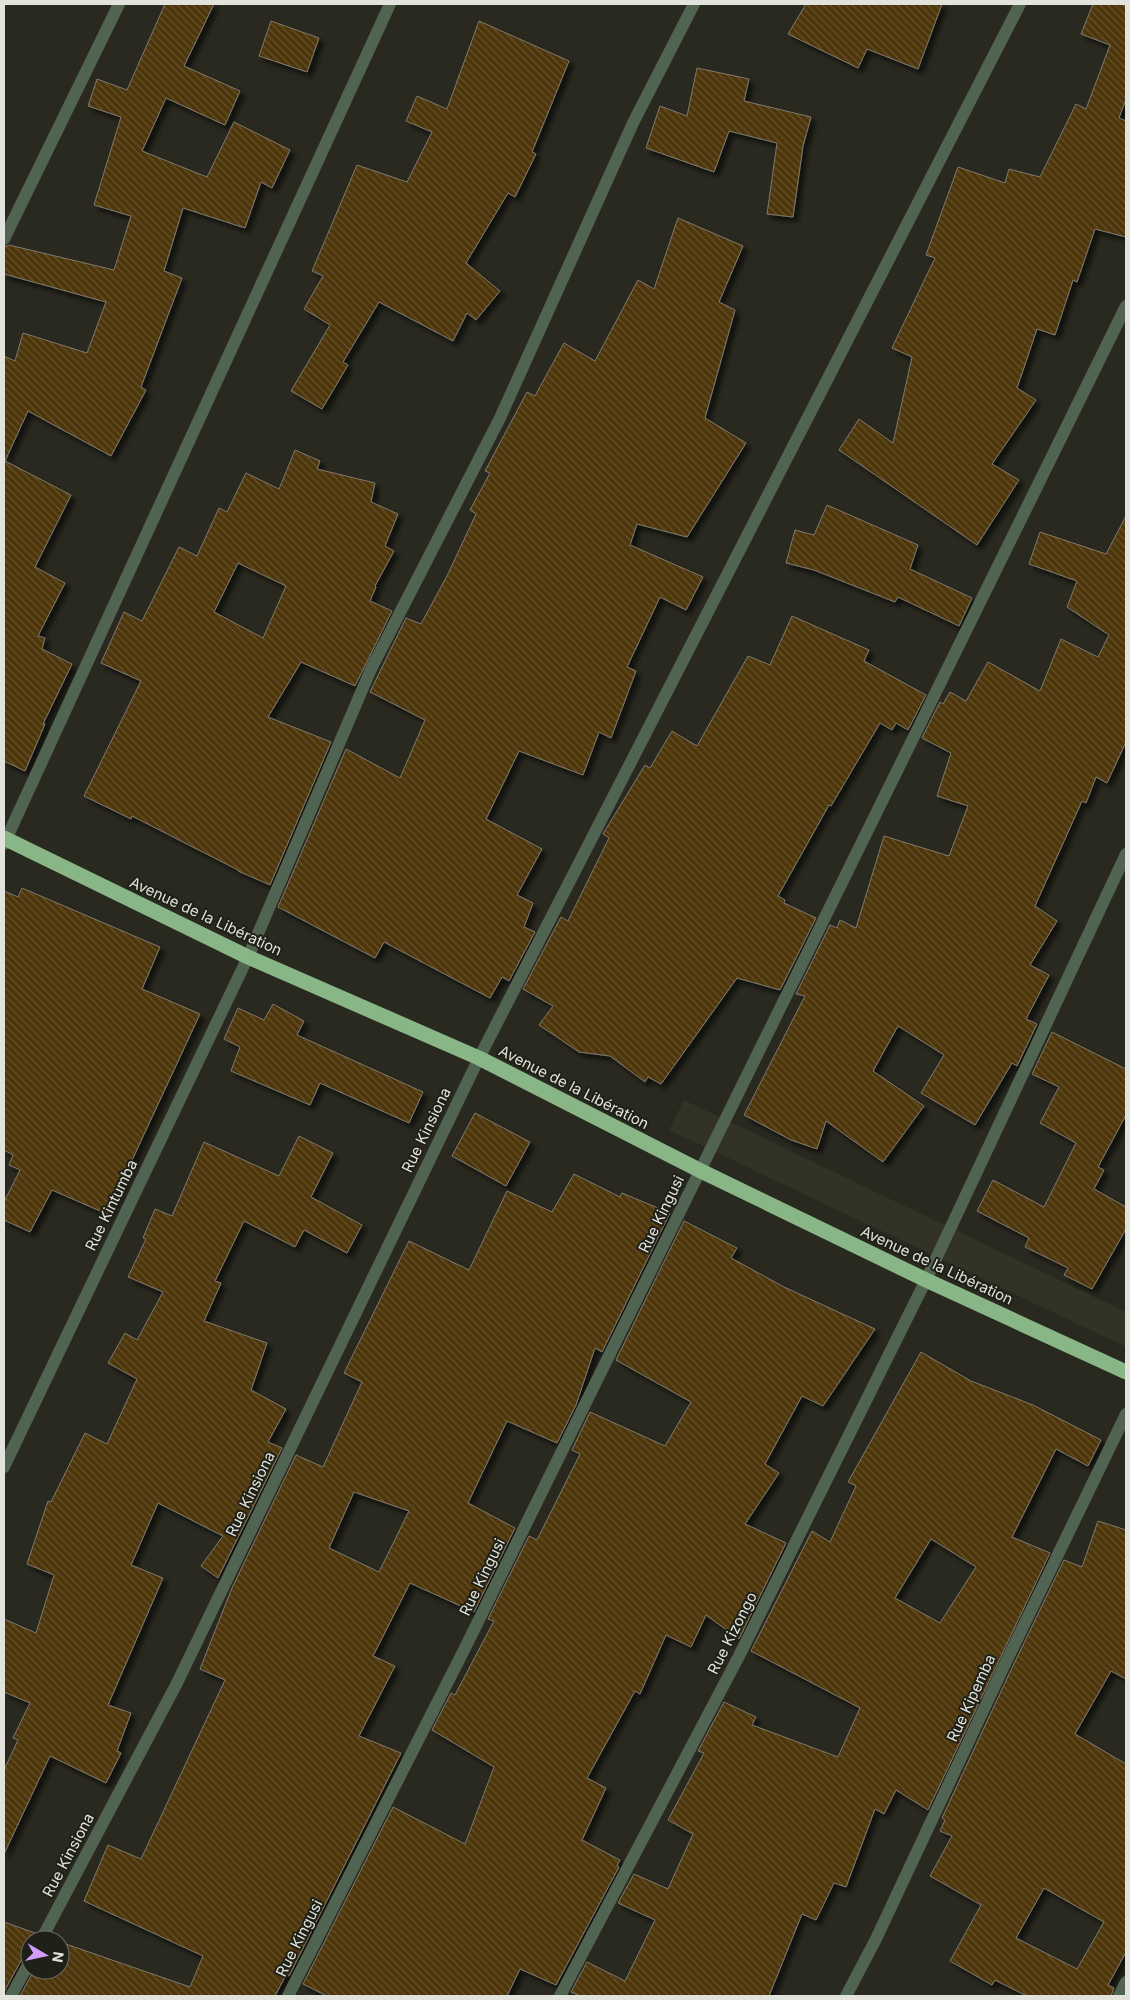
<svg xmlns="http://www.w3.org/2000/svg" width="1130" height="2000" viewBox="0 0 1130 2000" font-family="Inter,sans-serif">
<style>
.built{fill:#323324}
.building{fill:url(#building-back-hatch);stroke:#7f796f;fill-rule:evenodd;filter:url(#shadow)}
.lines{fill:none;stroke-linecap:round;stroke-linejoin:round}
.street{stroke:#516451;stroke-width:12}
.highway{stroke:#88b687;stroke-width:15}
.labels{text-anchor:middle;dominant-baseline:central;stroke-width:4;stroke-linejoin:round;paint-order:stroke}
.street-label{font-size:15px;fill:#e2e3dd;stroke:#1f2017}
</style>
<defs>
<pattern id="building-back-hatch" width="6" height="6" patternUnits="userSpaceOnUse" patternTransform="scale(1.25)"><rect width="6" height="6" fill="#4d3608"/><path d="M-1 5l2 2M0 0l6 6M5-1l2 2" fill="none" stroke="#66532c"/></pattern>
<filter id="shadow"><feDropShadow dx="4.5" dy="4.5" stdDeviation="2.5" flood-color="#0009"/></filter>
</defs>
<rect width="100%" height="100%" fill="#292920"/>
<!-- built -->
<path class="built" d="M684,1100L1126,1312V1347L669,1130Z"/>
<!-- building -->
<path class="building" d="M165,4H214L184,66L240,91L225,125L166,98L142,151L207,177L234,122L290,150L272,188L261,182L245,228L183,208L164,271L182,278L141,387L146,390L111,456L28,411L5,461L71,495L35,567L65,583L38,636L45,638L42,649L72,664L43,724H45L25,771L4,761V356L15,361L23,333L87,353L106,302L4,274V247L9,245L114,270L131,216L94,205L121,117L88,106L97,79L127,90Z
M806,4H942L918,69L867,49L858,68L788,34Z
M1093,4H1126V99L1119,118L1126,121V237L1095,229L1077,282L1073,280L1055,335L1037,329L1017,388L1036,400L992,464L1019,480L977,545L839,450L859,419L893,443L912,357L892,348L935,258L926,255L958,167L1005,183L1009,169L1040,177L1076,104L1086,109L1110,45L1081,34Z
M271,21L319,38L307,72L259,56Z
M479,21L569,61L532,152L536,154L515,197L508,193L466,263L500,291L476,320L467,313L453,341L379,302L343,362L348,365L322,409L291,391L330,325L304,309L323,276L312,271L357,165L407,182L432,132L406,121L417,96L447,109Z
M697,68L749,79L744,101L811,117L803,146L793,217L767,214L777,143L729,131L714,172L646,148L660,106L687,116Z
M678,218L743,246L719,302L735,310L705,418L746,443L687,537L637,524L630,545L703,577L686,610L660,597L627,667L636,671L611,738L599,732L583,775L519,751L486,819L542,849L517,895L533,903L524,927L535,932L509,981L502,977L490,998L384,942L375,958L278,907L346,749L400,778L425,720L370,692L406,618L421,624L447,576L476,514L470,510L490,473L485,471L527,392L535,396L564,343L595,361L638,280L654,289Z
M295,450L320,461L317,469L375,483L371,502L398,514L385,546L394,551L375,586L376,587L370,601L392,611L355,686L301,662L268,717L331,742L270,885L238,871V870L132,816L131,819L84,796L141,681L101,663L124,612L142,621L179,547L197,556L219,508L227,512L246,473L279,489ZM238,563L286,586L263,638L214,612Z
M827,505L918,545L910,569L972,598L959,626L898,597L895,602L814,570L786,563L795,530L814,535Z
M1126,516V742L1107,783L1096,777L1086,803L1082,801L1035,906L1057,921L1030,965L1049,975L1026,1019L1037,1024L1017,1066L1012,1063L975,1125L921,1093L944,1055L898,1026L873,1071L924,1106L883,1162L826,1121L817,1149L791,1140L744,1115L805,996L796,994L830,925L837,928L840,920L856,928L884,836L949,856L968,806L937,796L951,753L922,738L940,702L943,704L950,692L966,701L988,662L1040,691L1061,639L1098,657L1109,635L1067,607L1077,581L1029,564L1040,532L1106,554Z
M792,616L869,650L864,661L926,695L908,730L896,723L892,730L880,723L831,806L829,805L778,896L785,900L784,903L816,918L780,990L737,978L661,1084L648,1077L645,1082L610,1056L579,1052L539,1025L553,1006L523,989L561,917L568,921L609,838L603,834L645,765L650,768L672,731L697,746L748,656L770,665Z
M22,888L160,947L142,989L200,1014L107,1214L52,1190L30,1232L4,1220V1202L20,1170L9,1165L13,1155L4,1150V891L18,897Z
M273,1004L304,1021L297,1035L423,1092L409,1123L320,1083L310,1105L231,1071L240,1047L224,1039L238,1008L264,1020Z
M1052,1032L1126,1069V1115L1098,1167L1104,1170L1094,1189L1126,1207V1229L1092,1289L1064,1275L1068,1268L1025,1247L1029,1238L977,1211L993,1180L1044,1207L1076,1143L1040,1123L1059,1087L1032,1074Z
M475,1113L530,1142L506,1186L452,1156Z
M299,1136L333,1153L311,1197L362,1225L347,1253L304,1230L295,1247L244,1221L215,1281L221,1283L204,1321L267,1343L251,1390L286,1409L268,1442L282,1448L218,1578L201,1566L223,1536L158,1503L131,1565L163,1578L108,1705L131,1713L117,1751L121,1753L106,1783L50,1756L4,1854V1770L18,1740L13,1738L30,1703L4,1692V1619L36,1633L54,1575L27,1564L48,1501L51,1502L85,1433L107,1444L137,1379L108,1363L125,1333L137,1340L163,1292L128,1277L146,1239L143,1238L155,1209L172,1216L204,1142L279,1176Z
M574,1174L620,1197L622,1193L670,1213L602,1352L595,1348L576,1405L557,1443L507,1421L468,1503L515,1528L474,1612L410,1583L373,1656L395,1666L359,1736L401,1753L289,1976L286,1975L275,1996H20L34,1970H60V1942L190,1987L203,1956L84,1901L108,1845L141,1859L225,1680L200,1669L232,1588L296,1455L323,1467L362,1382L344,1373L409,1241L469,1270L507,1191L552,1212ZM354,1492L409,1511L379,1572L329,1548Z
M684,1221L737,1248L731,1258L784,1287L875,1329L823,1406L802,1396L765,1464L779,1473L745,1524L786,1543L739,1639L706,1615L691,1647L666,1635L640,1694L635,1691L587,1778L606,1788L582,1840L620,1860L617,1866L619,1867L556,1985L520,1969L507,1996H327L303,1984L393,1807L465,1844L494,1767L432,1730L451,1693L455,1695L494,1621L488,1619L529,1536L537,1540L580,1454L572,1450L590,1412L665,1446L691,1402L616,1360Z
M921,1352L971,1381L1033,1405L1101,1440L1088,1466L1056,1449L1012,1537L1050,1553L928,1810L896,1790L884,1814L875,1809L846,1887L834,1883L816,1920L802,1914L769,1996H581L571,1992L587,1962L625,1981L655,1920L618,1903L634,1874L668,1889L693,1834L668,1820L704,1753L698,1751L724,1702L756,1717L752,1725L838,1757L860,1708L751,1651L812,1531L830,1542L856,1486L848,1482ZM931,1539L976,1567L940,1623L895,1598Z
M1098,1521L1126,1530V1679L1111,1671L1075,1734L1126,1764V1952L1108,1985L1114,1988L1111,1996H1027L995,1980L992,1985L950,1961L981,1905L930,1876L952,1836L940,1831L945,1820L942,1818L1011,1670L1064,1560L1082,1567ZM1044,1888L1104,1922L1077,1969L1016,1938Z
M4,1922L35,1933L33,1940H30V1953L23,1957L4,1992Z"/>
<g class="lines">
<!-- street -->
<path class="street" d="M4,239L119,4
M4,844L390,4
M4,1467L248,957L371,669L500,418L633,123L694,4
M41,1940L177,1683L479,1058L1020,4
M11,1996L30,1961
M288,1996L464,1650L1126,306
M560,1996L739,1656L926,1280L1126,854
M846,1996L876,1939L1004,1666L1126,1414
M1119,1996L1126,1982"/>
<!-- highway -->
<path class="highway" d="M4,838L248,957L479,1058L701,1171L926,1280L1126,1372"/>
</g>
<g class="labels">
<!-- street labels -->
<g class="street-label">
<text transform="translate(206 916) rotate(25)">Avenue de la Libération</text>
<text transform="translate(574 1087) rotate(27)">Avenue de la Libération</text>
<text transform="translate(426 1130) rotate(-64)">Rue Kinsiona</text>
<text transform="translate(111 1205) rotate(-64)">Rue Kintumba</text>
<text transform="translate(661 1214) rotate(-64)">Rue Kingusi</text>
<text transform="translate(937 1265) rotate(25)">Avenue de la Libération</text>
<text transform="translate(250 1494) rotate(-64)">Rue Kinsiona</text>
<text transform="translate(482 1577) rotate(-64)">Rue Kingusi</text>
<text transform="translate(732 1633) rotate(-63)">Rue Kizongo</text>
<text transform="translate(971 1698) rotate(-65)">Rue Kipemba</text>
<text transform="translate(68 1855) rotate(-62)">Rue Kinsiona</text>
<text transform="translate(299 1938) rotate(-63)">Rue Kingusi</text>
</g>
</g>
<!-- border -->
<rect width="1130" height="2000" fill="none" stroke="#e2e3dd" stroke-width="10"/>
<!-- north arrow -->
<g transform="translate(45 1955) rotate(99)"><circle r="24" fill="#1f2017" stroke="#6d6e66"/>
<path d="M0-4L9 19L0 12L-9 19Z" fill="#d29dfd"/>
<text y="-8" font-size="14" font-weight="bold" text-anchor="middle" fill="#e2e3dd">N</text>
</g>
</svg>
